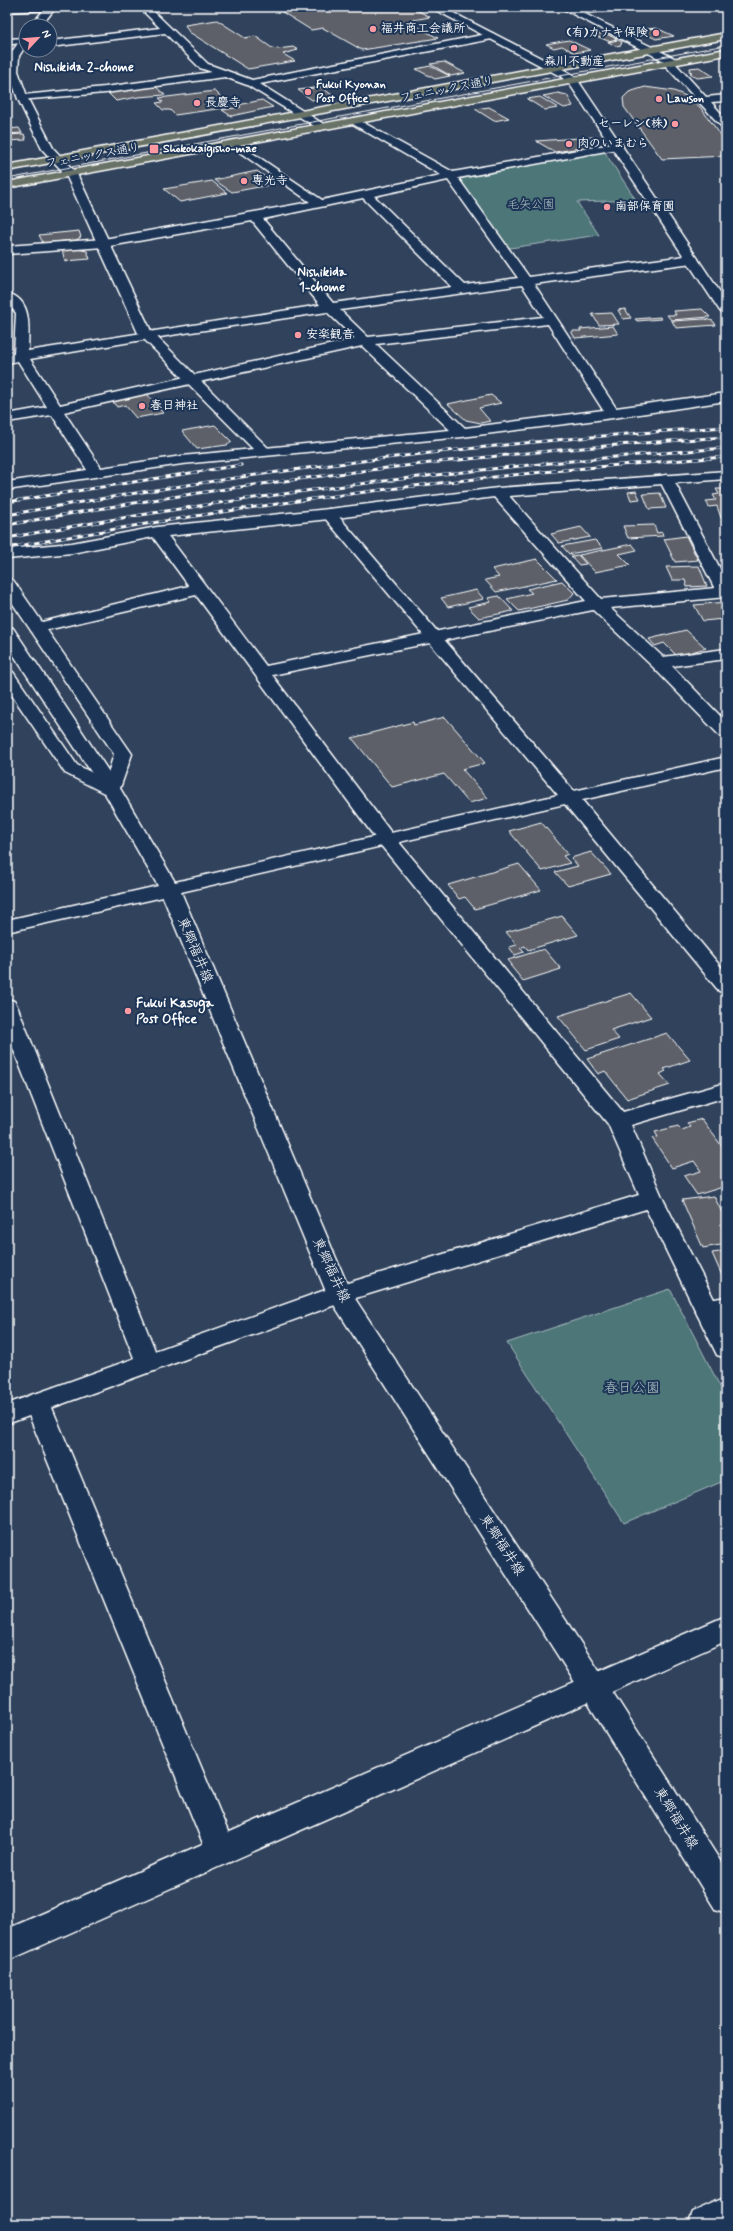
<svg xmlns="http://www.w3.org/2000/svg" width="733" height="2231" viewBox="0 0 733 2231" font-family="Mynerve,'Klee One',sans-serif">
<style>
.green{fill:#4e7679;stroke:#a6babc}
.building{fill:#5d6168;stroke:#fff}
.lines{fill:none;stroke-linecap:round;stroke-linejoin:round}
.lane-casing{stroke:#fff;stroke-width:3}
.street-casing{stroke:#fff;stroke-width:3}
.secondary-casing{stroke:#fff;stroke-width:3}
.primary-casing{stroke:#fff;stroke-width:3}
.lane{fill:#1d3557;fill-rule:evenodd}
.street{fill:#1d3557;fill-rule:evenodd}
.secondary{fill:#1d3557;fill-rule:evenodd}
.primary{fill:#697266;fill-rule:evenodd}
.tram{stroke:#fff;stroke-width:1}
.rail-casing{stroke:#fff;stroke-width:3}
.rail{stroke:#1d3557;stroke-width:2;stroke-dasharray:5.5;stroke-linecap:butt}
.poi-dot{fill:#ff9aa2;stroke:#1d3557;stroke-width:1.5}
.labels{text-anchor:middle;dominant-baseline:central;stroke-width:4;stroke-linejoin:round;paint-order:stroke}
.far-poi-label{font-size:12px;font-weight:bold;fill:#fff;stroke:#1d3557;text-anchor:start}
.far-street-label{font-size:12px;fill:#fff;stroke:#1d3557}
.far-park-label{font-size:12px;fill:#afc1c3;stroke:#1d3557}
.far-neighbourhood-label{font-size:13px;font-weight:bold;fill:#fff;stroke:#1d3557}
.street-label{font-size:14px;fill:#fff;stroke:#1d3557}
.poi-label{font-size:14px;font-weight:bold;fill:#fff;stroke:#1d3557;text-anchor:start}
.park-label{font-size:14px;fill:#afc1c3;stroke:#1d3557}
</style>
<rect width="100%" height="100%" fill="#30425c"/>
<filter id="ink" filterUnits="userSpaceOnUse"><feTurbulence type="fractalNoise" baseFrequency=".025" numOctaves="2"/><feDisplacementMap in="SourceGraphic" scale="8" xChannelSelector="R" yChannelSelector="G"/><feConvolveMatrix kernelMatrix="1 2 1 2 8 2 1 2 1" color-interpolation-filters="sRGB"/></filter>
<g filter="url(#ink)">
<!-- green -->
<path class="green" d="M604,151L636,200L577,202L599,235L503,249L458,179Z
M670,1289L726,1398V1480L624,1523L507,1343Z"/>
<!-- building -->
<path class="building" d="M274,7H411L430,17L407,21L438,38L362,50L323,28L311,30Z
M217,20L245,38L255,36L272,48L278,49L293,47L298,50L283,54L295,61L248,69L189,32L185,25Z
M656,28L674,36L656,39L638,30Z
M604,33L617,39L608,41L594,35Z
M569,40L590,50L575,53L562,46L554,48L546,44Z
M618,40L622,42L621,45L616,46L608,42Z
M444,62L465,73L451,76L430,64Z
M430,66L450,76L435,79L416,69Z
M699,67L713,76L697,78L690,73L692,72L689,71L690,68Z
M155,86L165,95L138,97L116,101L107,92Z
M321,87L335,97L312,100L298,90Z
M645,87L674,91L686,96L700,107L726,142V156L662,159L624,107L623,98L629,92Z
M215,91L231,107L175,115L170,110H163L156,103L163,102L159,98Z
M558,93L567,95L573,106L564,108L543,96Z
M540,97L558,108L545,110L527,99Z
M262,100L273,107L231,116L222,110L241,107L238,105Z
M489,107L509,118L494,121L475,109Z
M19,128L22,133L7,134V129Z
M24,134L26,140L7,141V135Z
M593,137L595,143L593,146L555,152L536,141Z
M257,171L275,184L232,192L214,180Z
M212,181L227,193L180,202L164,189Z
M79,231L81,237L76,240L43,243L39,235Z
M77,249L87,251L90,259L65,261L62,250Z
M625,309L631,318L623,319L618,310Z
M702,309L710,317L671,320L667,315H676L674,311Z
M612,313L619,324L599,325L592,314Z
M660,317L661,319L637,321L635,319Z
M705,319L713,321L716,325L676,328L672,321Z
M613,326L618,334L575,338L571,331H581L580,329Z
M147,394L163,413L136,418L125,405L117,407L112,401Z
M491,395L501,403L479,408L490,421L481,423L466,420L448,404Z
M215,425L232,442L227,445L197,449L182,431Z
M716,489H726V518H721L717,506L709,507L706,501L716,500L713,495L719,494Z
M636,491L640,499L631,500L628,492Z
M660,493L666,508L649,509L643,494Z
M654,525L657,533L662,532L663,536L628,538L623,526Z
M581,527L590,537L559,543L551,534Z
M686,536L698,560L675,562L664,539Z
M595,540L603,548L569,554L562,546Z
M632,544L637,550L619,554L630,565L595,572L579,555Z
M578,555L586,564L579,565L571,556Z
M537,559L557,579L496,592L485,580L499,577L492,569Z
M699,566L707,586L687,587L685,580H672L666,567Z
M562,581L574,593L568,600L519,611L507,599L532,593L527,589Z
M476,590L484,599L448,607L441,598Z
M499,596L513,611L479,618L468,607L491,602L488,598Z
M726,602V614L721,615L724,619L703,621L694,605Z
M686,630L706,648L677,656L664,643L655,646L649,639Z
M445,717L485,763L462,769L488,798L469,803L444,774L392,787L352,738L413,722L414,725Z
M541,822L568,854L563,856L570,863L542,871L509,831Z
M591,852L611,874L568,886L555,872L578,866L571,858Z
M519,864L541,890L475,909L465,897L459,899L448,885Z
M562,916L578,935L528,950L525,946L520,948L524,952L515,955L509,947L517,945L506,932Z
M544,949L561,969L523,981L510,965H512L508,960Z
M631,993L651,1017L611,1030L619,1039L586,1050L558,1016Z
M667,1033L690,1060L664,1069L666,1071L660,1074L670,1085L627,1099L605,1071L598,1074L587,1059Z
M702,1119L726,1152V1186L697,1195L684,1176L701,1171L694,1161L672,1168L652,1138L658,1137L655,1132L678,1126L682,1130L690,1127L687,1123Z
M714,1196L726,1221V1244L703,1248L682,1200Z
M726,1251V1285L712,1253Z"/>
<g class="lines">
<defs>
<path id="lane" d="M666,475L671,476L673,479L726,580V598L719,596L717,593L659,479L661,476Z
M7,999L14,1001L17,1006L160,1363L157,1370L148,1373L139,1370L136,1363L7,1033Z
M726,1297V1315L707,1318L698,1316L695,1309L698,1302Z
M37,1393L46,1396L50,1403L236,1851L232,1861L221,1865L210,1861L206,1851L24,1403L28,1396Z"/>
<path id="street" d="M7,7H48L43,10L7,12Z
M139,7H149L208,64L252,80L492,33L497,36L492,39L260,84L325,125L326,127L321,130L247,85L225,77L105,93L19,100L18,98L23,95L105,87L212,72L200,68L165,33L50,47V41L160,28Z
M559,7H619L614,10L583,13L676,59L677,61L675,63L706,97L726,95V101L711,102L726,119V128L722,127L664,64V61Z
M26,38V42L7,45V39Z
M355,118L453,172L617,143L621,144L623,146L621,148L617,149L458,178L529,277L692,255L696,256L698,259L696,262L692,263L534,284L616,408L726,393V401L613,418L462,437L182,464L7,490V482L87,470L52,415L7,422V414L47,407L18,361L7,363V355L14,354L16,313L7,303V293C34,300 28,330 28,351L320,305L252,221L104,247L7,254V246L104,239L310,202L231,146L229,144L231,142L235,141L322,200L441,175L351,123L350,121ZM448,180L518,278L465,285L374,196ZM363,198L452,287L333,303L263,219ZM522,285L543,317L368,337L340,310ZM327,312L355,339L60,405L30,359L178,334ZM548,324L603,410L465,428L376,344ZM362,346L450,430L182,456L101,468L64,412Z
M726,471V479L509,496L601,599L726,587V597L610,608L663,657L726,649V659L672,666L726,722V737L720,736L653,667L593,610L272,675L393,835L623,1112L726,1083V1097L631,1125L663,1199L726,1323V1358L717,1355L646,1209L346,1301L7,1424V1404L331,1288L639,1195L608,1124L379,843L196,595L47,630L132,754L118,794L112,796L106,794L65,773L7,688V671L13,672L77,765L106,780L114,754L7,595V578L13,580L42,622L189,586L153,537L72,553L7,559V549L72,543L157,527L329,509L498,488ZM494,497L586,601L266,666L168,536L329,519Z
M570,792L577,794L726,973V993L719,991L563,802L561,798L563,794Z
M726,1616V1641L7,1961V1929Z
M726,2197V2224H688L693,2212Z"/>
<path id="secondary" d="M46,7H56L41,26H31Z
M430,7H442L568,72L577,79L726,301V315L720,311L569,83L560,76Z
M26,35V45L19,56L18,71L28,99L53,148L77,174L151,331L269,449L271,452L269,455H259L138,333L66,175L42,149L18,99L8,71L9,56L23,36Z
M329,509L334,511L574,791L726,757V767L181,892L350,1291L603,1677L726,1870V1913L715,1909L583,1695L327,1294L163,897L7,932V920L158,886L103,790L7,645V627L13,628L121,790L175,882L558,795L324,517L321,514L324,511Z"/>
<path id="primary" d="M726,33V39L7,171V165Z
M726,49V55L7,188V182Z"/>
</defs>
<!-- lane casing -->
<use href="#lane" class="lane-casing"/>
<!-- street casing -->
<use href="#street" class="street-casing"/>
<!-- secondary casing -->
<use href="#secondary" class="secondary-casing"/>
<!-- primary casing -->
<use href="#primary" class="primary-casing"/>
<!-- lane -->
<use href="#lane" class="lane"/>
<!-- street -->
<use href="#street" class="street"/>
<!-- secondary -->
<use href="#secondary" class="secondary"/>
<!-- primary -->
<use href="#primary" class="primary"/>
<!-- tram -->
<path class="tram" d="M7,179L726,45"/>
<defs>
<path id="rail" d="M7,502L241,465
M7,515C245,472 484,442 726,427
M7,525C245,481 484,453 726,437
M7,538C245,494 484,466 726,448
M7,548C245,504 484,473 726,457"/>
</defs>
<!-- rail casing -->
<use href="#rail" class="rail-casing"/>
<!-- rail -->
<use href="#rail" class="rail"/>
</g>
</g>
<!-- markers -->
<g class="poi-dot">
<circle cx="373" cy="29" r="4"/>
<circle cx="656" cy="33" r="4"/>
<circle cx="574" cy="48" r="4"/>
<circle cx="308" cy="92" r="4"/>
<circle cx="659" cy="99" r="4"/>
<circle cx="197" cy="103" r="4"/>
<circle cx="675" cy="124" r="4"/>
<circle cx="569" cy="144" r="4"/>
<rect x="149" y="144" width="10" height="10" rx="2"/>
<circle cx="244" cy="181" r="4"/>
<circle cx="607" cy="207" r="4"/>
<circle cx="298" cy="335" r="4"/>
<circle cx="142" cy="406" r="4"/>
<circle cx="128" cy="1011" r="4"/>
</g>
<g class="labels">
<!-- far-poi labels -->
<g class="far-poi-label">
<text x="381" y="29">福井商工会議所</text>
<text x="648" y="33" text-anchor="end">(有)カナキ保険</text>
<text x="574" y="62" text-anchor="middle">森川不動産</text>
<text x="316" y="85">Fukui Kyonan<tspan x="316" dy="14">Post Office</tspan></text>
<text x="667" y="99">Lawson</text>
<text x="205" y="103">長慶寺</text>
<text x="667" y="124" text-anchor="end">セーレン(株)</text>
<text x="577" y="144">肉のいまむら</text>
<text x="163" y="149">Shokokaigisho-mae</text>
<text x="252" y="181">専光寺</text>
<text x="615" y="207">南部保育園</text>
<text x="306" y="335">安楽観音</text>
<text x="150" y="406">春日神社</text>
</g>
<!-- far-street labels -->
<g class="far-street-label">
<text transform="translate(447 90) rotate(-11)">フェニックス通り</text>
<text transform="translate(93 156) rotate(-10)">フェニックス通り</text>
</g>
<!-- far-park labels -->
<g class="far-park-label">
<text x="531" y="205">毛矢公園</text>
</g>
<!-- far-neighbourhood labels -->
<g class="far-neighbourhood-label">
<text x="84" y="67">Nishikida 2-chome</text>
<text x="322" y="272">Nishikida<tspan x="322" dy="15">1-chome</tspan></text>
</g>
<!-- street labels -->
<g class="street-label">
<text transform="translate(195 950) rotate(67)">東郷福井線</text>
<text transform="translate(331 1270) rotate(65)">東郷福井線</text>
<text transform="translate(502 1545) rotate(57)">東郷福井線</text>
<text transform="translate(676 1818) rotate(58)">東郷福井線</text>
</g>
<!-- poi labels -->
<g class="poi-label">
<text x="136" y="1003">Fukui Kasuga<tspan x="136" dy="16">Post Office</tspan></text>
</g>
<!-- park labels -->
<g class="park-label">
<text x="632" y="1388">春日公園</text>
</g>
</g>
<!-- margin -->
<rect width="733" height="2231" fill="none" stroke="#1d3557" stroke-width="24"/>
<rect x="12" y="12" width="709" height="2207" fill="none" stroke="#fff" stroke-width="1.5" filter="url(#ink)"/>
<!-- north arrow -->
<g transform="translate(38 38) rotate(64)"><circle r="19" fill="#1d3557" stroke="#77869a"/>
<path d="M0-3L7 15L0 10L-7 15Z" fill="#ff9aa2"/>
<text y="-6" font-size="11" font-weight="bold" text-anchor="middle" fill="#ffffff">N</text>
</g>
</svg>
